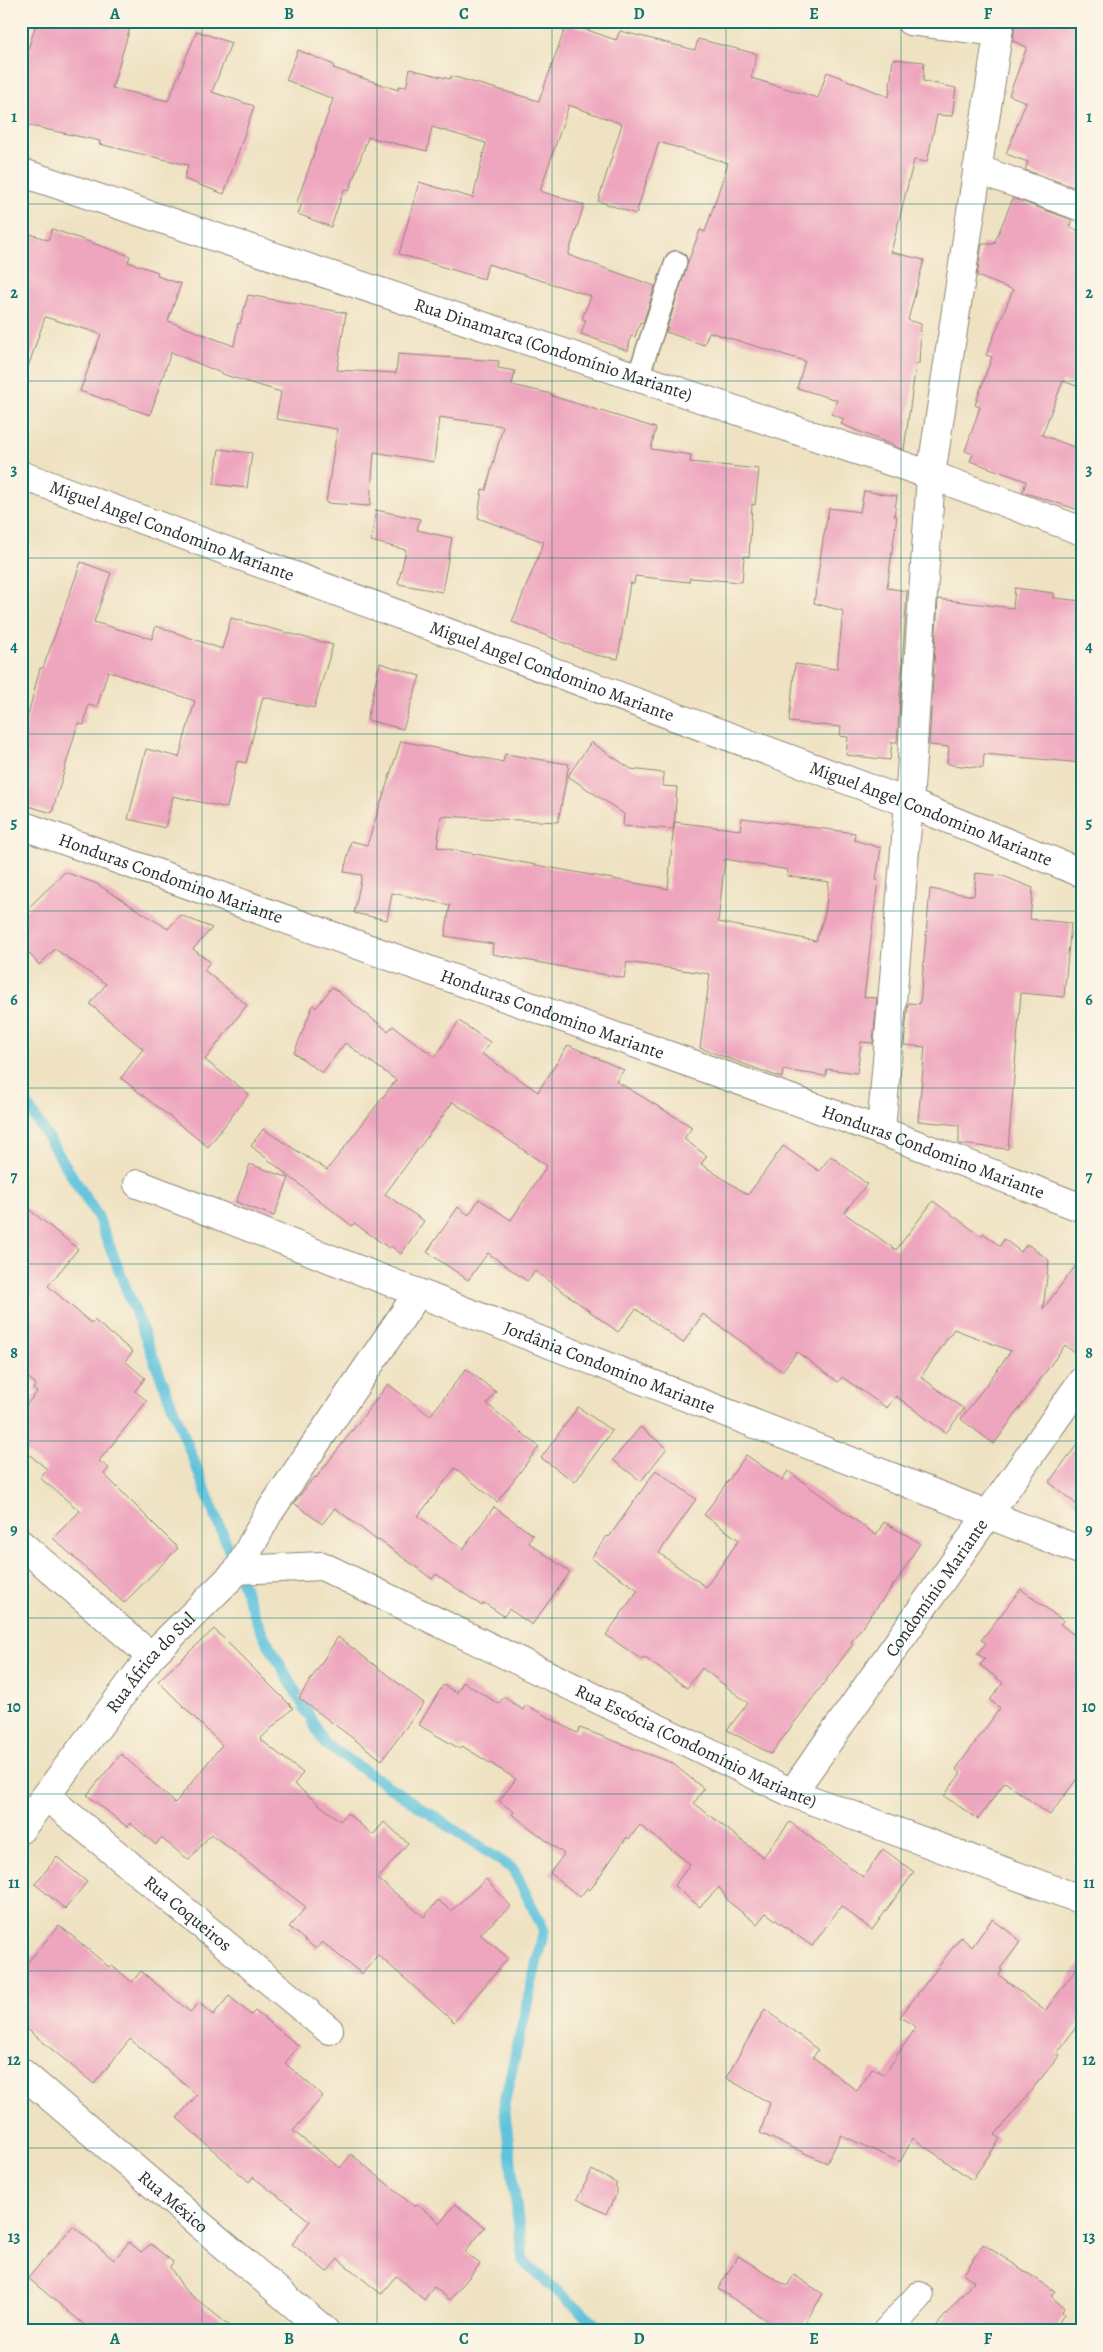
<svg xmlns="http://www.w3.org/2000/svg" width="1103" height="2352" viewBox="0 0 1103 2352" font-family="Alegreya,serif">
<style>
.lines{fill:none;stroke-linecap:round;stroke-linejoin:round}
.stream{stroke:#5ec3dc;stroke-width:11}
.building{fill:#eea5be;fill-rule:evenodd}
.lane-casing{stroke:#8d8676;stroke-width:24}
.street-casing{stroke:#8d8676;stroke-width:30}
.lane{stroke:#fff;stroke-width:21}
.street{stroke:#fff;stroke-width:28}
.grid{fill:none;stroke:#0f766e;stroke-width:1;stroke-opacity:0.55}
.labels{text-anchor:middle;dominant-baseline:central;stroke-width:4.5;stroke-linejoin:round;paint-order:stroke}
.street-label{font-size:18px;fill:#2b2b2b;stroke:#fcf5e5}
.neatline{fill:none;stroke:#0f766e;stroke-width:2}
.grid-label{font-size:16px;text-anchor:middle;font-weight:bold;fill:#0f766e}
</style>
<rect width="100%" height="100%" fill="#fcf5e5"/>
<filter id="ink" filterUnits="userSpaceOnUse"><feTurbulence type="fractalNoise" baseFrequency=".02" numOctaves="2"/><feDisplacementMap in="SourceGraphic" scale="10" xChannelSelector="R" yChannelSelector="G"/><feConvolveMatrix kernelMatrix="1 2 1 2 8 2 1 2 1" color-interpolation-filters="sRGB"/></filter>
<filter id="wash" filterUnits="userSpaceOnUse"><feTurbulence type="fractalNoise" baseFrequency=".0096" numOctaves="4" result="noise"/><feDisplacementMap in="SourceGraphic" scale="20" xChannelSelector="R" yChannelSelector="G"/><feGaussianBlur stdDeviation="1.12" result="paint"/><feColorMatrix in="noise" values="0 0 0 0 0 0 0 0 0 0 0 0 0 0 0 0 0 1.4 0 .05"/><feComposite in="paint" operator="in"/></filter>
<g filter="url(#wash)">
<rect width="100%" height="100%" fill="#efe2c2"/>
<g class="lines">
<!-- stream -->
<path class="stream" d="M21,1095L98,1217L260,1629L325,1744L513,1869L544,1930L504,2104L523,2261L603,2331"/>
</g>
<g id="blocks">
<!-- building -->
<path class="building" d="M37,21H132L112,88L168,101L197,31L231,43L212,92L254,106L224,194L184,179L188,165L99,144L100,141L26,125L29,110L21,108V72Z
M1015,21H1082V190L1025,170L1028,162L1006,154L1026,102L1009,95L1027,47L1013,41Z
M567,23L616,40L620,31L695,50L698,39L757,54L751,78L818,98L827,72L889,97L893,59L924,62L923,81L956,88L952,116L937,115L927,162L914,160L891,252L924,260L908,320L921,324L919,364H916L904,450L841,424L844,419L831,414L837,400L797,388L805,361L709,332L704,345L666,332L688,262L700,230L705,232L728,163L659,142L636,214L598,201L622,124L569,105L540,191L584,205L568,255L655,286L643,323L640,322L635,337L631,336L628,351L581,334L586,320L582,319L591,296L488,264L484,279L399,254L419,182L473,198L486,143L432,127L427,151L368,137L349,191L344,189L331,227L298,214L302,204L297,202L333,99L286,80L298,50L334,65L333,68L398,90L399,86L406,87L410,69L450,79L451,76L539,101Z
M1013,198L1072,220L1069,227L1082,232V388L1063,381L1042,435L1082,450V488L1079,510L1023,492L1026,481L970,461L973,454L965,451L980,407L975,405L992,357L986,355L1013,290L977,276L982,244H994Z
M52,229L130,256L128,262L158,272L157,276L181,284L168,321L234,346L238,323L240,324L248,295L346,313L337,370L396,373L398,354L499,361L498,368L515,371L512,385L552,394V396L656,428L651,449L691,455L690,462L759,469L755,505L752,504L749,557L744,556L742,582L690,578L689,582L635,576L634,584L630,583L618,659L595,655L512,622L544,542L478,518L482,489L486,490L503,426L439,417L434,462L374,452L370,506L326,503L337,429L276,419L281,392L228,376L171,352L150,415L80,391L101,334L45,317L27,370L21,369V251L28,233L48,240Z
M219,449L252,453L247,488L214,484Z
M864,491L897,496L894,516H897L887,588L907,591L897,742H892L890,760L846,755L848,737L840,736L841,727L789,722L795,664L837,669L843,611L814,603L823,540L829,508L860,512Z
M376,510L420,519L417,530L452,538L442,592L398,584L406,550L371,541Z
M81,562L111,573L94,622L152,639L156,626L222,649L231,618L333,645L314,708L263,697L246,763L237,761L227,808L173,796L165,828L128,819L146,749L179,757L195,701L108,671L97,707L88,705L84,725L78,723L52,813L21,804V742L40,668H43Z
M1015,588L1054,593V598L1082,601V763L984,754L983,768L952,765L947,763L949,747L929,745L938,599L1013,608Z
M380,663L420,676L403,729L367,720Z
M401,741L503,762L505,754L569,764L558,822L441,816L437,847L668,889L674,822L740,830L742,818L855,833L854,840L881,848L876,880H878L864,997L877,998L873,1043L861,1042L857,1073L827,1069L826,1076L783,1070L782,1078L700,1048L710,974L627,962L624,978L492,954L493,944L445,936L450,905L392,893L387,920L354,913L362,875L344,872L351,841L367,845ZM725,859L788,870L787,876L829,882L825,913L816,941L718,922Z
M591,742L631,769L664,773L663,786L677,787L674,829L623,826L624,814L568,776Z
M65,872L97,884L168,929L180,915L212,928L193,949L210,962L204,970L247,1005L205,1060L249,1094L208,1147L121,1078L143,1049L90,1004L106,984L55,949L39,965L21,944V915Z
M976,873L1003,876L1033,888L1030,919L1071,923L1064,997L1021,993L1008,1149L959,1144V1125L918,1121L925,1047L904,1045L908,1003L920,1004L930,889L974,896Z
M332,987L388,1031L393,1026L435,1057L459,1021L490,1042L482,1054L538,1092L568,1045L624,1070L616,1081L692,1127L684,1139L707,1156L701,1164L748,1195L783,1146L819,1171L831,1156L867,1184L844,1213L896,1250L933,1201L981,1236L983,1233L1000,1246L1004,1239L1021,1252L1027,1244L1049,1260L1043,1309L1082,1257V1359L1065,1345L994,1444L961,1419L1011,1351L954,1329L921,1377L964,1409L946,1433L896,1396L887,1408L842,1377L838,1382L797,1352L782,1371L703,1314L683,1343L636,1309L618,1332L535,1271L527,1281L488,1253L468,1280L427,1252L458,1207L469,1215L479,1199L511,1220L547,1166L453,1102L385,1194L424,1221L401,1254L391,1246L389,1248L354,1223L352,1226L251,1146L263,1129L327,1170L396,1080L345,1043L322,1073L294,1053L313,1005L316,1008Z
M250,1164L289,1178L274,1216L236,1202Z
M21,1203L78,1249L48,1286L91,1323L94,1320L133,1352L125,1361L145,1378L135,1391L147,1401L99,1461L109,1468L104,1474L178,1548L124,1603L53,1538L80,1511L40,1478L47,1469L21,1448V1411L37,1392L33,1389L36,1384L21,1372Z
M466,1369L496,1392L487,1404L539,1447L497,1502L455,1468L418,1516L463,1549L494,1507L533,1535L528,1542L570,1572L532,1625L509,1609L504,1616L484,1603L482,1606L436,1574L432,1579L379,1540L378,1541L335,1508L322,1524L294,1503L314,1477L316,1478L388,1384L430,1416Z
M578,1407L612,1431L575,1482L541,1458Z
M640,1427L667,1448L641,1481L613,1460Z
M1082,1438V1509L1049,1482Z
M746,1455L782,1480L788,1471L876,1535L884,1522L920,1543L900,1576L851,1642L853,1644L771,1754L727,1730L748,1703L702,1668L687,1688L644,1657L642,1660L606,1635L638,1590L591,1558L607,1536L609,1537L656,1470L696,1499L659,1553L706,1587L739,1540L704,1515Z
M1021,1589L1063,1621L1060,1624L1082,1641V1772L1050,1815L1005,1782L978,1819L944,1796L961,1773L956,1769L1000,1708L990,1700L1003,1683L980,1665L985,1659L977,1654L986,1643L981,1640Z
M214,1629L293,1708L260,1739L303,1773L294,1784L340,1821L347,1813L373,1835L384,1822L408,1843L378,1879L424,1917L438,1900L451,1911L486,1879L511,1906L480,1934L508,1958L454,2022L378,1955L362,1974L322,1942L316,1949L289,1927L306,1907L211,1834L189,1860L161,1838L156,1845L130,1823L127,1827L87,1795L121,1754L175,1803L222,1745L158,1681Z
M338,1637L424,1703L382,1760L299,1698Z
M463,1682L499,1704L504,1697L523,1710L526,1705L577,1733L580,1728L672,1763L704,1789L694,1803L763,1857L790,1822L863,1877L883,1849L914,1872L872,1930L841,1906L812,1946L766,1913L757,1924L729,1902L719,1887L700,1907L674,1886L690,1864L640,1825L629,1839L627,1837L590,1890L587,1888L580,1897L550,1873L564,1854L512,1814L514,1812L499,1801L516,1779L462,1746L460,1749L419,1725L443,1685L457,1693Z
M57,1857L87,1882L65,1909L35,1884Z
M992,1919L1021,1941L1000,1969L1002,1970L999,1975L1045,2011L1082,1961V2019L1057,2053L1060,2055L995,2135L1000,2139L972,2180L913,2138L900,2162L841,2135L827,2163L760,2133L770,2103L726,2078L765,2009L818,2050L813,2057L857,2091L873,2068L884,2075L916,2027L900,2017L961,1937L972,1947Z
M59,1925L109,1967L111,1965L132,1982L141,1971L190,2012L199,2003L213,2015L229,1996L251,2015L255,2011L299,2046L285,2063L323,2096L293,2131L340,2168L351,2154L415,2207L417,2204L440,2223L455,2204L485,2227L465,2252L480,2264L450,2300L434,2287L424,2300L396,2276L381,2294L338,2259L327,2272L292,2244L310,2221L253,2177L249,2182L177,2118L197,2095L130,2039L94,2084L21,2024V1970Z
M592,2170L616,2183V2195L606,2214L577,2199Z
M73,2226L114,2260L129,2242L141,2252L151,2244L173,2262L170,2267L184,2289L236,2331H92L28,2278Z
M983,2244L1055,2291L1051,2296L1064,2308L1062,2312L1064,2314L1054,2331H932L974,2281L964,2274Z
M738,2256L787,2286L794,2275L823,2294L800,2331H783L718,2289Z"/>
</g>
</g>
<g filter="url(#ink)">
<use href="#blocks" fill-opacity="0" stroke="#8d8676" stroke-width="1"/>
<g class="lines">
<defs>
<path id="lane" d="M638,377L676,262"/>
<g id="street">
<path d="M910,21L998,32"/>
<path d="M977,169L1082,207"/>
<path id="s1" d="M23,173L931,475L1082,531"/>
<path id="s2" d="M21,475L909,803L1082,873"/>
<path id="s3" d="M21,825L881,1131L1082,1208"/>
<path d="M881,1131L909,803L931,475L1000,21"/>
<path id="s4" d="M138,1184L1082,1551"/>
<path d="M21,1544L151,1656"/>
<path d="M238,1570L268,1514L418,1293"/>
<path id="s5" d="M792,1793L1082,1381"/>
<path id="s6" d="M46,1796L329,2030"/>
<path id="s7" d="M21,1829L151,1656L238,1570L322,1566L792,1793L1082,1900"/>
<path id="s8" d="M21,2072L325,2331"/>
<path d="M887,2331L919,2296"/>
</g>
</defs>
<!-- lane casing -->
<use href="#lane" class="lane-casing"/>
<!-- street casing -->
<use href="#street" class="street-casing"/>
<!-- lane -->
<use href="#lane" class="lane"/>
<!-- street -->
<use href="#street" class="street"/>
</g>
</g>
<!-- grid -->
<path class="grid" d="M202,21V2331M377,21V2331M552,21V2331M726,21V2331M901,21V2331M21,204H1082M21,381H1082M21,558H1082M21,734H1082M21,911H1082M21,1088H1082M21,1264H1082M21,1441H1082M21,1618H1082M21,1794H1082M21,1971H1082M21,2148H1082"/>
<g class="labels">
<!-- street labels -->
<g class="street-label">
<text stroke="none"><textPath href="#s1" startOffset="559">Rua Dinamarca (Condomínio Mariante)</textPath></text>
<text stroke="none"><textPath href="#s2" startOffset="161">Miguel Angel Condomino Mariante</textPath></text>
<text stroke="none"><textPath href="#s2" startOffset="566">Miguel Angel Condomino Mariante</textPath></text>
<text stroke="none"><textPath href="#s2" startOffset="971">Miguel Angel Condomino Mariante</textPath></text>
<text stroke="none"><textPath href="#s3" startOffset="159">Honduras Condomino Mariante</textPath></text>
<text stroke="none"><textPath href="#s3" startOffset="564">Honduras Condomino Mariante</textPath></text>
<text stroke="none"><textPath href="#s3" startOffset="969">Honduras Condomino Mariante</textPath></text>
<text stroke="none"><textPath href="#s4" startOffset="506">Jordânia Condomino Mariante</textPath></text>
<text stroke="none"><textPath href="#s5" startOffset="251">Condomínio Mariante</textPath></text>
<text stroke="none"><textPath href="#s7" startOffset="211">Rua África do Sul</textPath></text>
<text stroke="none"><textPath href="#s7" startOffset="838">Rua Escócia (Condomínio Mariante)</textPath></text>
<text stroke="none"><textPath href="#s6" startOffset="184">Rua Coqueiros</textPath></text>
<text stroke="none"><textPath href="#s8" startOffset="200">Rua México</textPath></text>
</g>
</g>
<!-- margin -->
<rect width="1103" height="2352" fill="none" stroke="#fcf5e5" stroke-width="55"/>
<rect x="28" y="28" width="1048" height="2296" class="neatline"/>
<g class="grid-label">
<text x="115" y="19">A</text>
<text x="289" y="19">B</text>
<text x="464" y="19">C</text>
<text x="639" y="19">D</text>
<text x="814" y="19">E</text>
<text x="988" y="19">F</text>
<text x="14" y="122">1</text>
<text x="1089" y="122">1</text>
<text x="14" y="298">2</text>
<text x="1089" y="298">2</text>
<text x="14" y="475">3</text>
<text x="1089" y="475">3</text>
<text x="14" y="652">4</text>
<text x="1089" y="652">4</text>
<text x="14" y="828">5</text>
<text x="1089" y="828">5</text>
<text x="14" y="1005">6</text>
<text x="1089" y="1005">6</text>
<text x="14" y="1182">7</text>
<text x="1089" y="1182">7</text>
<text x="14" y="1358">8</text>
<text x="1089" y="1358">8</text>
<text x="14" y="1535">9</text>
<text x="1089" y="1535">9</text>
<text x="14" y="1712">10</text>
<text x="1089" y="1712">10</text>
<text x="14" y="1888">11</text>
<text x="1089" y="1888">11</text>
<text x="14" y="2065">12</text>
<text x="1089" y="2065">12</text>
<text x="14" y="2242">13</text>
<text x="1089" y="2242">13</text>
<text x="115" y="2344">A</text>
<text x="289" y="2344">B</text>
<text x="464" y="2344">C</text>
<text x="639" y="2344">D</text>
<text x="814" y="2344">E</text>
<text x="988" y="2344">F</text>
</g>
</svg>
